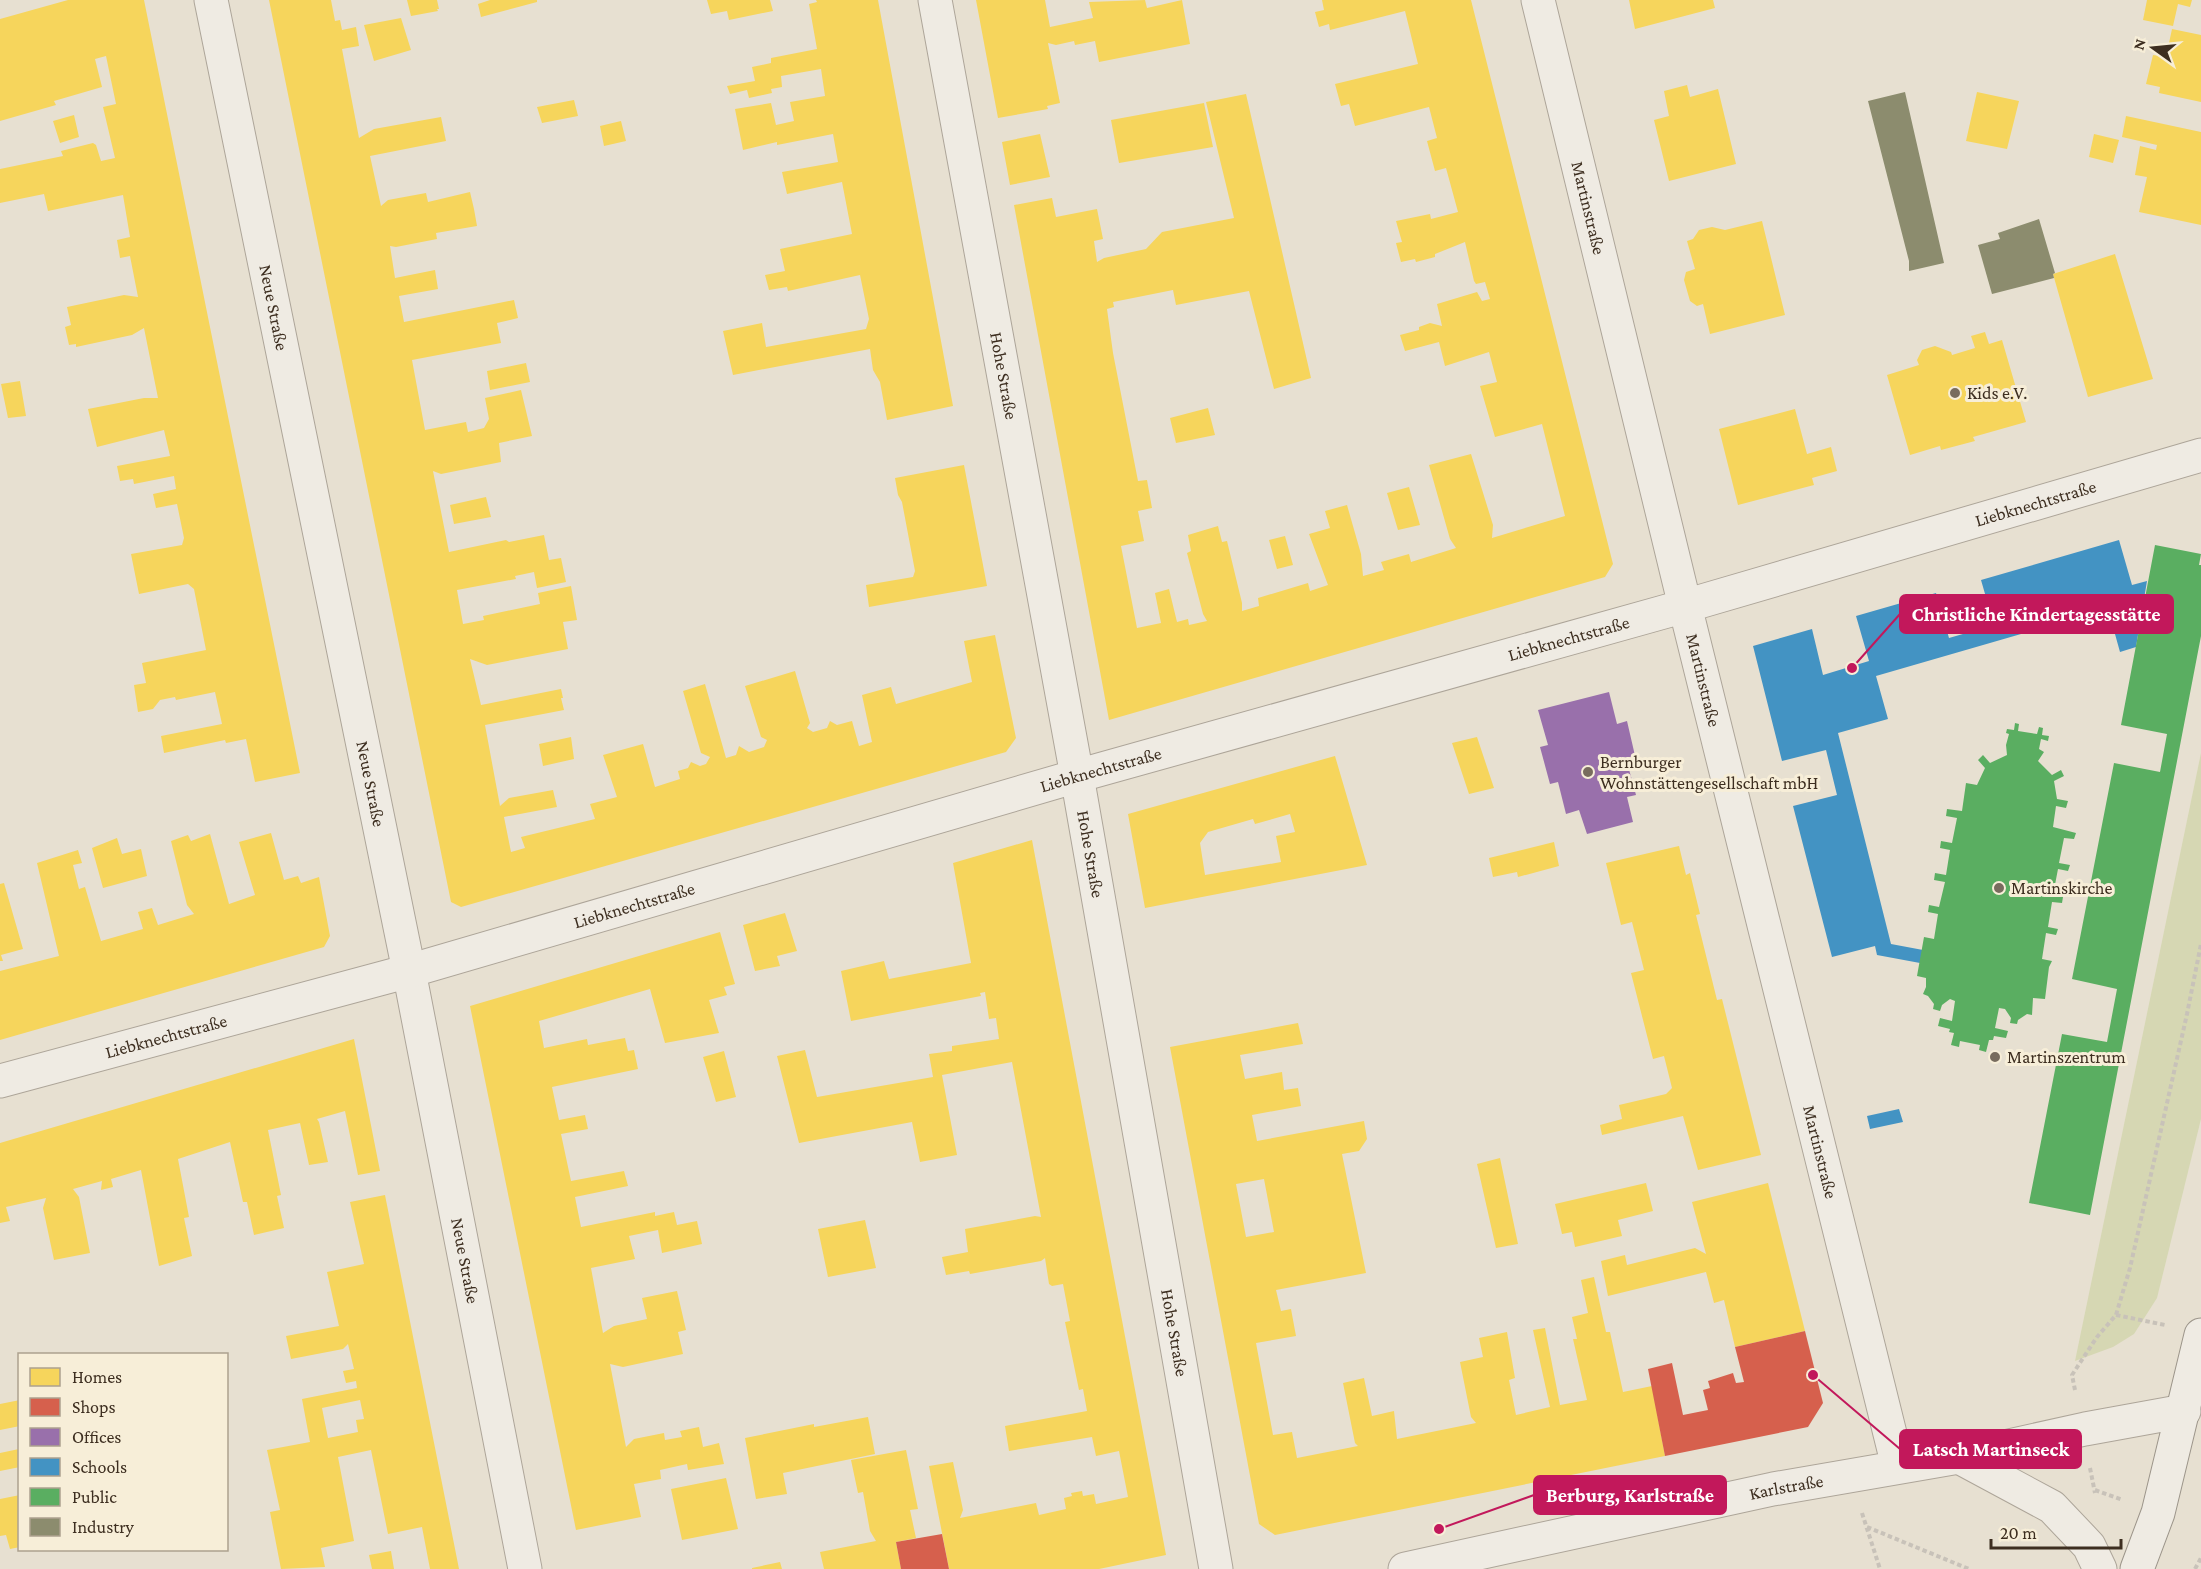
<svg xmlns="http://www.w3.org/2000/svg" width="2201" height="1569" viewBox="0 0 2201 1569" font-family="'Crimson Pro',serif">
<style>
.green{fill:#d6d7b3}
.homes{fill:#f6d55c;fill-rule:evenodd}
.shops{fill:#d6604d}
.offices{fill:#9970ab}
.schools{fill:#4393c3}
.public{fill:#5aae61}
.industry{fill:#8c8c6e}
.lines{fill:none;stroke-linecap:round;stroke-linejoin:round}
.street-casing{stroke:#ada599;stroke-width:35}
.secondary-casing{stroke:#9c958a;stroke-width:35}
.path{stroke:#c8c2b9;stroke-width:4;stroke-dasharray:4.5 3;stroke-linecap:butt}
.street{stroke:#efebe3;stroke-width:33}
.secondary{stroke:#efebe3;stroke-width:33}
.poi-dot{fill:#786c5e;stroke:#f7eed8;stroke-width:2}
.labels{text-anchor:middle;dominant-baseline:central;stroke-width:6;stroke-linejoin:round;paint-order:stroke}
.street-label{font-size:18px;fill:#3d2e20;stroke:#f7eed8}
.poi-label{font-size:18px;fill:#3d2e20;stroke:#f7eed8;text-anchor:start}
.leader{fill:none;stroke:#c2185b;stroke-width:2}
.callout-dot{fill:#c2185b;stroke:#f7eed8;stroke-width:2}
.callout{fill:#c2185b;stroke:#c2185b;stroke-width:2}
.callout-label{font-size:20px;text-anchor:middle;font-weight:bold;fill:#fff}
</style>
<rect width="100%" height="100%" fill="#e7e0d1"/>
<!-- green -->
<path class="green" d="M2201,753V1119L2157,1298L2134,1334L2113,1347L2075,1361Z"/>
<!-- homes -->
<path class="homes" d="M68,0H144L300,773L255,782L246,739L226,743L225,740L164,753L161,736L222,724L215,692L176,700L175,697L160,700L153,709L138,712L134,685L146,683L142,663L206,650L194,589L188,584L139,594L131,554L182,545L184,538L177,504L156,508L153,494L176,489L174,476L134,484L133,479L120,481L117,466L170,456L164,430L97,447L88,409L144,398H158L144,328L132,335L76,347V344L69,345L65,327L71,325L67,307L124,295L138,297L130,256L120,258L117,240L130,237L123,195L48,211L44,194L0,203V169L63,156L61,151L93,143L96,145L101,161L115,158L103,107L116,104L106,56L95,59L102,87L54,101L56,105L0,121V19Z
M269,0H331L335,21L340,20L342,30L356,27L359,46L342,49L359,138L374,129L441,117L446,141L370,156L381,206L388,200L426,193L428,202L470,192L474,209L477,226L436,233L437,239L396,247L390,246L395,278L435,270L438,289L399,296L404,322L514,300L518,318L497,323L501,343L412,360L425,430L466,422L468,432L484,428L489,419L485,398L521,390L532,436L499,443L501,462L441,474L433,471L449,552L506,540L509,542L544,535L549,560L561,558L566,582L537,588L534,572L515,576L516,579L457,590L463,624L484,620L483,616L540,604L538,593L571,586L577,620L563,622L568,649L487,665L470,659L481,705L561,689L563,698H561L564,710L485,725L500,806L509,798L553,790L557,807L504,817L511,852L525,848L521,837L595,819L590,804L617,797L603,755L643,744L655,787L680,779L678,771L688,768L691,762L700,766L706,764L710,757L701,753L683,691L705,684L726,758L736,755L739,746L749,752L764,747L767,740L761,737L745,686L795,671L810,723L807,728L813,732L827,728L830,721L837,725L852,721L859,746L872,742L862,695L891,687L896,704L972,682L964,641L995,635L1016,738L1006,752L461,907L451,902Z
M407,0H437L439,9H437L438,11L411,16Z
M490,0H537V2L481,17L478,4Z
M707,0H770L773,11L729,20L727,11L711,14Z
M816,0H878L953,406L887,420L880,382L873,370L870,349L733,375L723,331L762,323L766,347L866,329L869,319L860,275L788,291L787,287L769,290L765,275L785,271L780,249L852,234L842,182L787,194L782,172L838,162L833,134L777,145V142L743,150L735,109L771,103L776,125L794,121L790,102L825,96L821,69L781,76L782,87L771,89L772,93L749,98L747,90L730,94L727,86L755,81L752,67L771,63V58L817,49L809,4L817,2Z
M976,0H1045L1050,27L1093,18L1089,2L1145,0L1147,8L1182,0L1190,44L1099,62L1095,41L1075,45L1074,41L1056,45L1048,43L1060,103L1047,106L1048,109L998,118Z
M1322,0H1471L1613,564L1605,577L1109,720L1014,205L1052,198L1056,217L1097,209L1103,239L1094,241L1097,262L1104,258L1146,249L1162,232L1234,218L1206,102L1246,94L1311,378L1274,389L1249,291L1176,305L1173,290L1113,302L1114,307L1107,309L1113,353L1138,481L1147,480L1152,508L1138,511L1144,541L1121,546L1137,628L1161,623L1155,593L1169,589L1177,622L1188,619L1189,625L1207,621L1203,614L1187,553L1191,551L1188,535L1218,526L1222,542L1227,541L1242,603V611L1259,606L1258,598L1308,583L1310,591L1328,585L1309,534L1330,528L1325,511L1347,505L1361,554L1363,576L1384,570L1381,562L1409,554L1411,562L1456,548L1450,539L1429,465L1471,454L1493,525L1492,538L1565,516L1542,424L1495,437L1480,386L1497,382L1489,352L1445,366L1439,342L1405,351L1400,335L1419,330V327L1430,323L1442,326L1437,304L1477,292L1482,301L1490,299L1485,282L1476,284L1474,281L1465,242L1435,254V257L1416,262L1415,259L1401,262L1396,243L1402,242L1396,221L1430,214L1431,219L1458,212L1446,168L1435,171L1427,141L1437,138L1429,107L1355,126L1349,104L1341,106L1335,84L1418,64L1405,11L1330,30L1329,24L1319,27L1315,12L1324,10Z
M1629,0H1713L1715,8L1635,29Z
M2147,0H2192L2190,7L2178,4L2173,26L2143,20Z
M401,18L411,50L374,61L364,25Z
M2172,29L2201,35V102L2159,93L2160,87L2146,84L2153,55L2166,57Z
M1687,85L1690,97L1718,89L1736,164L1669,181L1654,120L1669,116L1664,91Z
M1977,92L2019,101L2007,149L1966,141Z
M574,100L578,116L542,123L537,107Z
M1204,103L1213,147L1119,163L1111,120Z
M74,115L79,137L60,143L53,121Z
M2126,116L2201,132V225L2139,212L2147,177L2135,175L2140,146L2156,150L2157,145L2122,137Z
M621,121L626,141L604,146L600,126Z
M1040,134L1050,177L1010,185L1002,142Z
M2094,134L2119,140L2113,163L2089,157Z
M1762,221L1785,315L1710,334L1703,304L1697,306L1690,301L1684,280L1686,272L1695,269L1687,241L1693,239L1699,230L1712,227L1725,230Z
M2115,254L2153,379L2088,397L2053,274Z
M1985,332L1989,344L2002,340L2026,422L1973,437L1975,441L1941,450L1940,446L1910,455L1887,375L1919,365L1917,360L1922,350L1935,346L1951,352L1952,355L1975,348L1971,336Z
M526,363L530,382L490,390L487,371Z
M20,381L26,416L8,418L1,384Z
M1208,408L1215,435L1176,443L1170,418Z
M1795,409L1807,454L1831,447L1837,471L1812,478L1814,485L1738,505L1719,429Z
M964,465L987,586L869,607L866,585L913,577L915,571L902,502L898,495L895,478Z
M1409,487L1420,525L1398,530L1387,493Z
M486,497L491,517L454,524L450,505Z
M1285,536L1293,565L1277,569L1269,540Z
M571,737L574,759L543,766L539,744Z
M1477,737L1494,788L1469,794L1452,743Z
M1335,756L1367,865L1145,908L1128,814ZM1290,814L1295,832L1276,836L1281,862L1205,875L1200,843L1208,832L1253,819L1255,824Z
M271,833L284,880L298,876L301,883L319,877L330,936L324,947L0,1040V971L59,956L37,863L78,850L82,863L73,865L79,889L85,887L101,941L143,929L138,912L152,908L158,925L194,914L187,905L171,841L188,835L191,841L210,834L229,904L255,895L239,842Z
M117,838L122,854L141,849L147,876L103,888L92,848Z
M1032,840L1166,1555L1099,1569H949L929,1466L953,1462L963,1510L960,1518L1036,1503L1039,1515L1066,1509L1064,1498L1072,1496L1071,1493L1082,1491L1083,1496L1094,1494L1096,1504L1128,1497L1119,1451L1096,1456L1092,1437L1009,1451L1005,1426L1087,1411L1083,1389L1079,1390L1065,1322L1070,1321L1063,1284L1052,1286L1049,1284L1045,1258L1041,1261L970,1274L969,1271L946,1275L942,1257L968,1252L965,1229L1035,1216L1041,1217L1012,1062L942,1075L957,1155L920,1162L912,1122L799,1143L777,1056L805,1050L817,1097L933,1077L929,1054L952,1051V1046L999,1039L996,1018L989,1019L985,992L980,993L981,996L851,1021L841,971L884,961L889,979L971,963L953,863Z
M1554,842L1559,866L1518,877L1517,872L1493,877L1489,858Z
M1679,846L1686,875L1690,873L1700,914L1696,915L1717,1000L1722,999L1761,1155L1698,1170L1683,1116L1602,1135L1600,1125L1622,1119L1619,1105L1666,1094L1672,1088L1664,1056L1653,1059L1631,973L1644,970L1632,922L1621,925L1606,863Z
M4,883L23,949L1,955L3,961H0V884Z
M785,913L797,951L777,956L780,966L755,971L743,925Z
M720,932L735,984L724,987L727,995L709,1000L719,1033L665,1043L650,989L539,1021L544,1048L587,1039L588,1045L625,1038L628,1051L634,1050L638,1069L552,1087L559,1120L585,1115L588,1129L561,1134L571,1181L624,1171L628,1186L575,1197L581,1227L655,1212V1216L674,1212L677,1225L697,1221L702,1244L662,1253L658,1230L629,1236L635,1259L591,1268L603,1333L614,1326L647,1319L642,1298L677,1291L686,1330L678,1332L683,1354L623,1367L610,1364L626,1447L634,1439L664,1433L665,1440L682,1437L680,1431L699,1427L703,1447L719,1443L724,1464L688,1470L687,1464L660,1470L661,1479L634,1484L641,1517L576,1530L470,1006Z
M1298,1023L1303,1044L1240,1055L1245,1079L1282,1072L1284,1090L1298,1088L1301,1106L1252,1115L1257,1141L1364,1121L1367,1139L1359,1151L1342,1154L1366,1273L1276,1290L1281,1311L1291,1309L1296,1336L1256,1343L1273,1435L1292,1432L1297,1458L1358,1446L1355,1443L1343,1383L1364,1378L1372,1416L1394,1411L1397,1439L1476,1423L1471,1417L1460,1362L1483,1357L1479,1338L1507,1332L1515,1378L1509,1380L1516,1415L1550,1407L1533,1330L1545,1328L1560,1405L1587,1400L1573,1339H1577L1572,1317L1588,1313L1581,1280L1594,1277L1606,1332H1610L1623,1392L1652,1386L1665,1456L1275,1535L1259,1524L1170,1047ZM1264,1179L1274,1232L1246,1237L1236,1184Z
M354,1039L380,1171L358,1175L345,1111L317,1119L319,1122L328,1162L309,1165L300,1123L268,1130L281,1195L277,1196L284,1228L254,1235L247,1202H243L230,1142L178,1159L189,1217L184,1218L192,1256L159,1266L141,1170L111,1179L113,1187L101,1190L102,1181L73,1189L79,1197L90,1253L54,1260L43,1208L46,1198L6,1207L10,1221L0,1223V1143Z
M724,1051L736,1097L716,1102L703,1057Z
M1500,1158L1518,1244L1496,1248L1477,1164Z
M1646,1183L1653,1211L1618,1220L1622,1236L1575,1247L1572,1232L1562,1234L1555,1204Z
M1768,1183L1805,1331L1735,1347L1724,1300L1714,1303L1706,1272L1608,1296L1601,1261L1625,1255L1627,1265L1695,1248L1706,1254L1692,1202Z
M385,1195L459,1569H430L422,1527L388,1534L371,1450L338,1457L354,1541L321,1548L325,1567L281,1569L270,1512L280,1510L267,1450L310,1442L302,1399L357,1388L356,1381L346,1383L343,1371L354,1369L348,1344L343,1349L291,1359L286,1336L339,1326L327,1272L364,1264L350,1202ZM360,1400L364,1419L356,1420L358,1432L328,1438L322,1408Z
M865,1220L876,1268L828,1277L818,1229Z
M20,1400V1426L0,1430V1404Z
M868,1417L875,1454L783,1473L787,1494L756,1499L745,1438L814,1424V1427Z
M19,1449L20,1467L0,1471V1453Z
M906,1450L918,1509L910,1510L916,1538L896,1542L901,1569H824L820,1552L876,1541L870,1531L863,1492L858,1493L851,1460Z
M726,1478L738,1529L682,1540L671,1489Z
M20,1495V1547L10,1549L6,1535L0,1536V1499Z
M391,1551L394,1569H372L369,1555Z
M780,1562L782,1569H752V1568Z"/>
<!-- shops -->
<path class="shops" d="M1805,1331L1823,1403L1808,1427L1665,1456L1648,1369L1672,1363L1683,1415L1708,1410L1703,1390L1710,1388L1708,1381L1733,1373L1736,1383L1744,1382L1735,1347Z
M942,1534L949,1569H901L896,1542Z"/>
<!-- offices -->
<path class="offices" d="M1609,692L1617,724L1627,721L1636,760L1627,762L1636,795L1627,797L1633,822L1587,834L1579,810L1566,814L1558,782L1550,784L1540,747L1548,745L1538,710Z"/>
<!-- schools -->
<path class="schools" d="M2119,540L2132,585L2147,581L2136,647L2120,652L2108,609L1876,676L1888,719L1838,733L1891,944L1923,950L1920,963L1877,955L1875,946L1832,957L1793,806L1837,795L1826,750L1782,761L1753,646L1812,629L1823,675L1869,661L1856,616L1936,593L1949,638L1994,625L1981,580Z
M1899,1109L1903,1122L1870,1129L1867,1116Z"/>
<!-- public -->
<path class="public" d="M2155,545L2201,554L2199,565H2201V636L2090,1215L2029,1203L2062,1034L2107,1042L2117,989L2072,979L2114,763L2160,772L2167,734L2121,725Z
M2015,723L2019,724L2018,731L2037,734L2039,727L2043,728L2042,735L2049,736L2048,741L2041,739L2039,749L2044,752L2038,761L2052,775L2061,770L2064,776L2054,781L2057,799L2068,801L2066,808L2056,806L2053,827L2076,833L2074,839L2064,838L2059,863L2070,865L2068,871L2058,869L2053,895L2063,897L2062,903L2052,902L2048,927L2058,929L2056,935L2046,933L2042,959L2052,961L2049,967L2045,999L2033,998L2032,1015L2027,1014L2018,1020L2017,1024L2010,1023L2011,1018L2005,1009L1999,1008L1995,1028L2008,1031L2006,1038L1994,1036L1993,1040H1989L1986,1052L1979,1050L1980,1045L1960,1041L1959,1047L1951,1045L1954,1033L1949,1032L1950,1029L1938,1026L1940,1018L1952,1021L1955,1001L1950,999L1942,1005L1940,1011L1933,1009L1934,1004L1928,996L1923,994L1926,987V978L1917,976L1924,937L1934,939L1938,914L1928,912L1929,905L1939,907L1945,882L1934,880L1935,873L1946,875L1950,850L1940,848L1941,841L1952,843L1957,818L1946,816L1947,809L1962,811L1966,783L1977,785L1985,768L1978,760L1983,755L1990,763L2007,755L2006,745L2009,734L2006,733L2007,729L2014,730Z"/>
<!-- industry -->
<path class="industry" d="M1905,92L1944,263L1909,271V261L1868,101Z
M2039,219L2055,273L2053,274L2054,278L1992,294L1978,245L2000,239L1998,233Z"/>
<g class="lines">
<defs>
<g id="street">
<path id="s1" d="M211,0L409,971L525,1569"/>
<path id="s2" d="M935,0L1077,776L1216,1569"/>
<path id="s3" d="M1538,0L1685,606L1898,1466"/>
<path id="s4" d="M0,1081L409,971L1077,776L1685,606L2201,455"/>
<path d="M1959,1457L2052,1507L2089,1546L2100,1569"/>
<path id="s5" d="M1405,1569L1773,1489L1959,1457L2085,1429L2184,1411"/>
</g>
<path id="secondary" d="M2137,1569L2158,1513L2201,1335"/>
</defs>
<!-- street casing -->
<use href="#street" class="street-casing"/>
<!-- secondary casing -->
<use href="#secondary" class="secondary-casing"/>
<!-- path -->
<path class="path" d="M2116,1315L2165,1325
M2075,1390L2072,1375L2097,1337L2116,1315L2130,1268L2187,1014L2201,944
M2090,1468L2095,1493
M2095,1490L2123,1500
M1862,1513L1880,1569
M1867,1527L1969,1569
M2195,1569L2201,1558"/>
<!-- street -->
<use href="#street" class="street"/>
<!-- secondary -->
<use href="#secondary" class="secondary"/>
</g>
<!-- markers -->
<g class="poi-dot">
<circle cx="1955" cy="393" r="6"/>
<circle cx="1588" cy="772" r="6"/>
<circle cx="1999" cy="888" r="6"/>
<circle cx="1995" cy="1057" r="6"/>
</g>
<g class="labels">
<!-- street labels -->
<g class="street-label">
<text stroke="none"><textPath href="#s3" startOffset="214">Martinstraße</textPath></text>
<text stroke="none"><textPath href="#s1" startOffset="314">Neue Straße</textPath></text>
<text stroke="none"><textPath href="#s2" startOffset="382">Hohe Straße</textPath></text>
<text stroke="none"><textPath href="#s4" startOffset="2116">Liebknechtstraße</textPath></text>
<text stroke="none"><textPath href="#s4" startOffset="1630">Liebknechtstraße</textPath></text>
<text stroke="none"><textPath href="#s3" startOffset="700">Martinstraße</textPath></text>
<text stroke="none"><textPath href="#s4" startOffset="1144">Liebknechtstraße</textPath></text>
<text stroke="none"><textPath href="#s1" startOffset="800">Neue Straße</textPath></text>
<text stroke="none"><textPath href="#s2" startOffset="868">Hohe Straße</textPath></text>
<text stroke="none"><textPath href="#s4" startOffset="658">Liebknechtstraße</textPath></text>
<text stroke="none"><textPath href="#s4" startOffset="172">Liebknechtstraße</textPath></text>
<text stroke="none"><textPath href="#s3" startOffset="1186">Martinstraße</textPath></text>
<text stroke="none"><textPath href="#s1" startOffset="1286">Neue Straße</textPath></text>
<text stroke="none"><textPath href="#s2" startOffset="1354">Hohe Straße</textPath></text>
<text stroke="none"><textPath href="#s5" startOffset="390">Karlstraße</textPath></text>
</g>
<!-- poi labels -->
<g class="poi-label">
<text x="1967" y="393">Kids e.V.</text>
<text x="1600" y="762">Bernburger<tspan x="1600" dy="21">Wohnstättengesellschaft mbH</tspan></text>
<text x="2011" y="888">Martinskirche</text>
<text x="2007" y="1057">Martinszentrum</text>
</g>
</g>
<!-- callouts -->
<path class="leader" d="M1852 668L1900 614M1813 1375L1900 1449M1439 1529L1534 1495"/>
<g class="callout-dot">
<circle cx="1852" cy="668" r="6"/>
<circle cx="1813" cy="1375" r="6"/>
<circle cx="1439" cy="1529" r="6"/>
</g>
<g class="callout">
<rect x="1900" y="595" width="273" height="38" rx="6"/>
<rect x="1900" y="1430" width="181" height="38" rx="6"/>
<rect x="1534" y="1476" width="192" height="38" rx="6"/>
</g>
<g class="callout-label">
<text x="2036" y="621">Christliche Kindertagesstätte</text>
<text x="1991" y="1456">Latsch Martinseck</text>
<text x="1630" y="1502">Berburg, Karlstraße</text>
</g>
<!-- legend -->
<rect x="18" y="1353" width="210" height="198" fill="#f7eed8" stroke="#ada18e" stroke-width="1.5"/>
<rect x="30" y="1368" width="30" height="18" fill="#f6d55c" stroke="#ada18e" stroke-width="1.5"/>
<text x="72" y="1383" font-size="18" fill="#3d2e20">Homes</text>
<rect x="30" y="1398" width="30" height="18" fill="#d6604d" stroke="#ada18e" stroke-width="1.5"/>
<text x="72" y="1413" font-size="18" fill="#3d2e20">Shops</text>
<rect x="30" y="1428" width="30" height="18" fill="#9970ab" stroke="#ada18e" stroke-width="1.5"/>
<text x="72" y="1443" font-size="18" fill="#3d2e20">Offices</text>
<rect x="30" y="1458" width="30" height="18" fill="#4393c3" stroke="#ada18e" stroke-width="1.5"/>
<text x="72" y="1473" font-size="18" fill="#3d2e20">Schools</text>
<rect x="30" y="1488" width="30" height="18" fill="#5aae61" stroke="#ada18e" stroke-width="1.5"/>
<text x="72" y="1503" font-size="18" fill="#3d2e20">Public</text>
<rect x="30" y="1518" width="30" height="18" fill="#8c8c6e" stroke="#ada18e" stroke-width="1.5"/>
<text x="72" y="1533" font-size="18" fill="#3d2e20">Industry</text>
<!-- north arrow -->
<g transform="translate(2153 48) rotate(285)" stroke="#f7eed8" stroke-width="4.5" paint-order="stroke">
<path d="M0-4.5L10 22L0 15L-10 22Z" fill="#3d2e20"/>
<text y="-9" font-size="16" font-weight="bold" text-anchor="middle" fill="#3d2e20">N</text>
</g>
<!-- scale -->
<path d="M1991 1539v9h130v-9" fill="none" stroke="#3d2e20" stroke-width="3"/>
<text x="2000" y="1539" font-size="18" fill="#3d2e20" stroke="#f7eed8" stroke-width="4.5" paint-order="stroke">20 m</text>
</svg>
